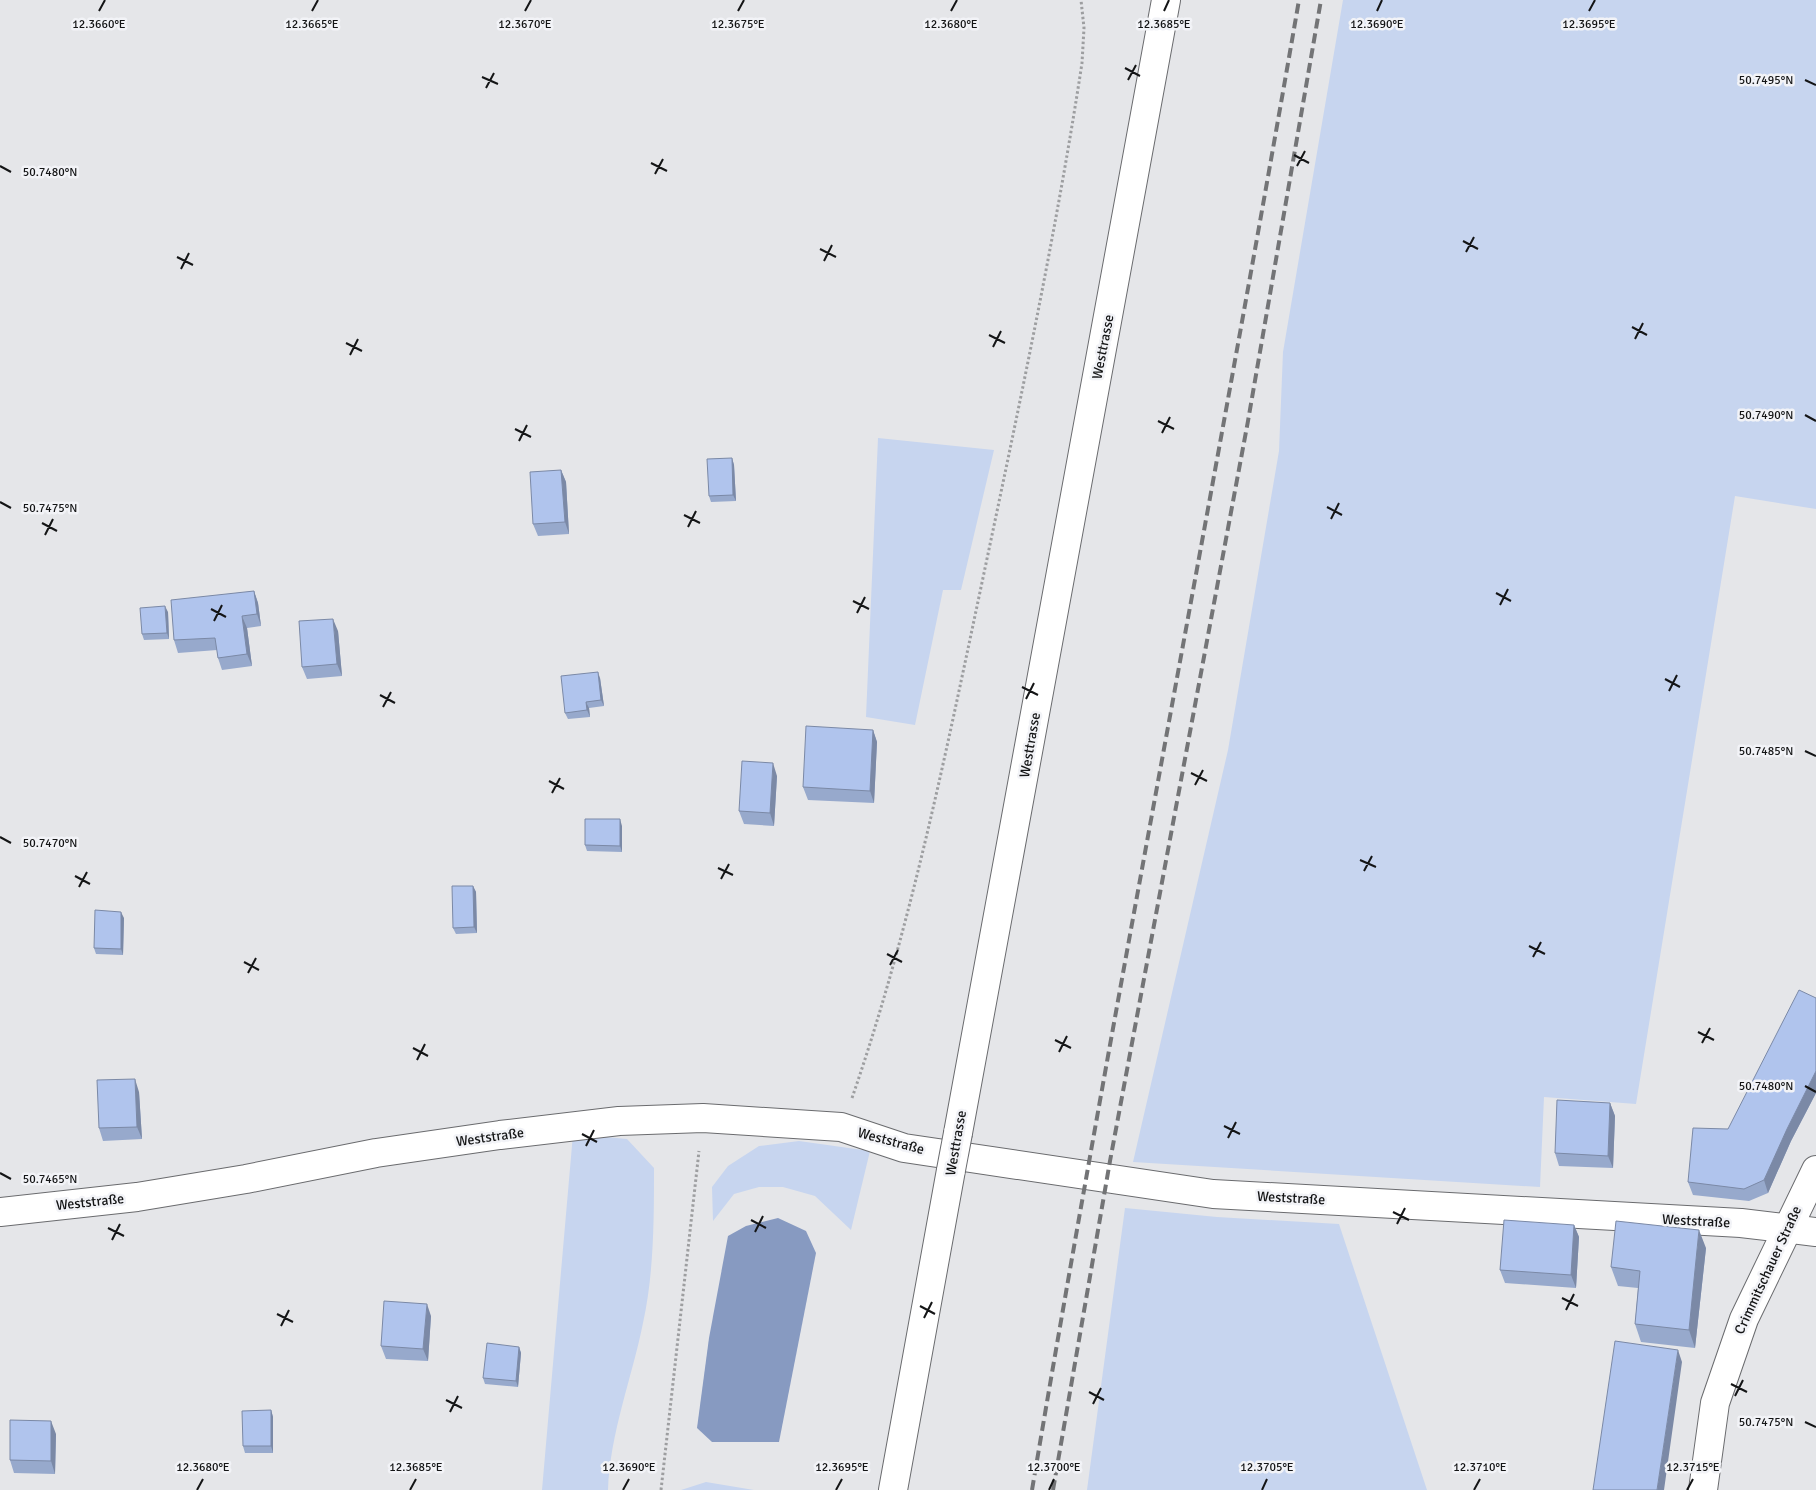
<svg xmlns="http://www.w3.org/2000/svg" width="1816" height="1490" viewBox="0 0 1816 1490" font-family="Signika,sans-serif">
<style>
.green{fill:#c7d5ef}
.water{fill:#879ac1}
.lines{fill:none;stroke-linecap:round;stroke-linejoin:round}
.minor-casing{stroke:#6a6b6e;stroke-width:30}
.tertiary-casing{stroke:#6a6b6e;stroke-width:30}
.secondary-casing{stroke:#6a6b6e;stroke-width:30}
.path{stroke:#9d9ea0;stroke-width:3;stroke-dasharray:2.5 2.5;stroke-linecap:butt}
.minor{stroke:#fff;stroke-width:28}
.tertiary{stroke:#fff;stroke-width:28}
.secondary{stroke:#fff;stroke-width:28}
.rail{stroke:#737476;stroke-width:4;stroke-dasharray:10 5;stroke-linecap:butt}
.secondary-bridge-casing{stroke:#6a6b6e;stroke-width:30;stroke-linecap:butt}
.secondary-bridge{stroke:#fff;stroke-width:28}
.wall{fill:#97a9cc}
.shaded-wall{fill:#7b89a6}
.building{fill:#b0c4ed;stroke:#7b89a6}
.ticks{fill:none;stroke:#141516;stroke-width:2}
.labels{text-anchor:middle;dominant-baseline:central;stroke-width:5;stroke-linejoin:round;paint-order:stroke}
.street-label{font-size:14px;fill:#141516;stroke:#f2f3f7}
.ticks-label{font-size:12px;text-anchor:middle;fill:#141516;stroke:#f2f3f7;stroke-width:5;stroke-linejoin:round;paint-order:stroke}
</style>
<rect width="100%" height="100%" fill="#e5e6e9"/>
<!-- green -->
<path class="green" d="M1343,0H1816V509L1735,496L1636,1104L1544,1097L1540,1187L1133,1162L1228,750L1279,451L1283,352Z
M878,438L994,450L961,590H943L915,725L866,717Z
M573,1134L627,1139L654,1168C654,1219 654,1273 643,1323C632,1378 610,1433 608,1490H542Z
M799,1141L870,1151L851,1230L815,1196L783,1187H759L734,1194L713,1221L712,1187L728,1166L759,1146Z
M1125,1208L1217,1217L1339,1224L1427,1490H1087Z
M706,1482L754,1490H755H681Z"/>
<!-- water -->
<path class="water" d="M778,1218L806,1231L816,1253L779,1442H712L697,1428L709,1338L728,1236L746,1226Z"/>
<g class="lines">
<defs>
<path id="minor" d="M0,1212L137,1197L246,1179L376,1153L500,1135L619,1121L703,1118L841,1127L904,1148L1213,1194L1741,1223L1816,1232"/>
<path id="tertiary" d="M1703,1490L1715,1403L1744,1319L1816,1170"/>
<path id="secondary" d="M958,1133L1166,0
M893,1490L951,1170"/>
</defs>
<!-- minor casing -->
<use href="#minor" class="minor-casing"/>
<!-- tertiary casing -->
<use href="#tertiary" class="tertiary-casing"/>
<!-- secondary casing -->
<use href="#secondary" class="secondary-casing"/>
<!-- path -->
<path class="path" d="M852,1098C909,933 944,762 980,592C1017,416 1055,240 1082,63L1084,28L1081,0
M661,1490L699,1151"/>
<!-- minor -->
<use href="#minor" class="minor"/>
<!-- tertiary -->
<use href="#tertiary" class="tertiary"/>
<!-- secondary -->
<use href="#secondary" class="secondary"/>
<!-- rail -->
<path class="rail" d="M1032,1490C1116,992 1213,497 1299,0
M1053,1490L1110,1161L1248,421L1321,0"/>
<defs>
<path id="secondary-bridge" d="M951,1170L958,1133"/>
</defs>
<!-- secondary-bridge casing -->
<use href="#secondary-bridge" class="secondary-bridge-casing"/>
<!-- secondary-bridge -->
<use href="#secondary-bridge" class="secondary-bridge"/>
</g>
<!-- wall -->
<path class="wall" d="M732,458L734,465L736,501L711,502L709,496Z
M561,470L566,482L569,534L538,536L533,524Z
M254,591L258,603L261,626L247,628L252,666L222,670L218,658L217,650L178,653L174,640Z
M168,612L169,639L144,640L142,634Z
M338,631L342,676L307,679L302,667Z
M600,678L604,706L589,708L590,717L568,719L565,713Z
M873,730L877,742L874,803L808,800L803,787Z
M777,776L774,826L744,824L739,811Z
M622,826V852L587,851L585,845Z
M473,886L476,892L477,933L456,934L453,928Z
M124,918L123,955L96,954L94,948Z
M1816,998V1093L1791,1141L1768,1193L1749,1201L1693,1195L1688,1182L1728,1129Z
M139,1092L142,1139L103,1141L99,1128Z
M1610,1103L1615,1116L1613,1168L1559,1166L1555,1153Z
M1574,1225L1579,1237L1576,1288L1505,1283L1500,1270Z
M1706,1248L1695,1348L1641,1342L1635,1324L1638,1288L1618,1286L1611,1267Z
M431,1316L428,1361L386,1359L381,1346Z
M519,1347L521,1353L518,1387L485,1384L483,1378Z
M271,1410L273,1417V1453H245L243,1446Z
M56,1434L55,1474L14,1473L10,1460Z"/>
<!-- shaded-wall -->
<path class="shaded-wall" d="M732,458L734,465L736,501L733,495Z
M561,470L566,482L569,534L565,522Z
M254,591L258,603L261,626L257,614Z
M165,606L168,612L169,639L167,633Z
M242,616L247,628L252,666L247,654Z
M333,619L338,631L342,676L337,664Z
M598,672L600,678L604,706L601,700Z
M586,702L589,708L590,717L587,710Z
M873,730L877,742L874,803L870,791Z
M773,763L777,776L774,826L770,813Z
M620,819L622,826V852L620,846Z
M473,886L476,892L477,933L474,927Z
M121,912L124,918L123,955L121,949Z
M1816,1071V1093L1791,1141L1768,1193L1764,1180L1787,1129Z
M135,1079L139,1092L142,1139L137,1127Z
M1610,1103L1615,1116L1613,1168L1608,1156Z
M1574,1225L1579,1237L1576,1288L1571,1275Z
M1699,1230L1706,1248L1695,1348L1689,1330Z
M427,1304L431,1316L428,1361L423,1349Z
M519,1347L521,1353L518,1387L516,1381Z
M1678,1350L1682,1362L1664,1490H1657Z
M271,1410L273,1417V1453L271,1446Z
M51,1421L56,1434L55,1474L51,1461Z"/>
<!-- building -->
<path class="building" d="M732,458L733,495L709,496L707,459Z
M561,470L565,522L533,524L530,472Z
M254,591L257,614L242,616L247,654L218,658L215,638L174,640L171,600Z
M165,606L167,633L142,634L140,608Z
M333,619L337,664L302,667L299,621Z
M598,672L601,700L586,702L587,710L565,713L561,676Z
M806,726L873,730L870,791L803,787Z
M742,761L773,763L770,813L739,811Z
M585,819H620V846L585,845Z
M452,886H473L474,927L453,928Z
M95,910L121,912V949L94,948Z
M1799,990L1816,998V1071L1787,1129L1764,1180L1744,1189L1688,1182L1693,1128L1728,1129Z
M135,1079L137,1127L99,1128L97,1080Z
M1557,1100L1610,1103L1608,1156L1555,1153Z
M1504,1220L1574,1225L1571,1275L1500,1270Z
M1616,1221L1699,1230L1689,1330L1635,1324L1640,1271L1611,1267Z
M384,1301L427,1304L423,1349L381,1346Z
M1615,1341L1678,1350L1657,1490H1593Z
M487,1343L519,1347L516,1381L483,1378Z
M271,1410V1446H243L242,1411Z
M10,1420L51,1421V1461L10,1460Z"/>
<!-- ticks -->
<path class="ticks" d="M99,11L105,0M312,11L318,0M525,11L531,0M738,11L744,0M951,11L957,0M1164,11L1169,0M1377,11L1382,0M1589,11L1595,0M1125,68L1140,76M482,77L498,84M1128,80L1136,65M1805,80L1816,85M486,88L494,73M1294,155L1309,163M651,163L667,171M0,166L11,172M1297,166L1305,151M655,174L663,159M1463,241L1478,249M820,249L836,257M1466,252L1474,237M177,257L193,265M824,261L832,245M181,269L189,253M1632,327L1647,335M989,335L1005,343M1635,339L1643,323M346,343L362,351M993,347L1001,331M350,355L358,339M1805,415L1816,421M1158,421L1174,429M515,429L531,437M1162,433L1170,417M519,441L527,425M0,502L11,508M1327,507L1342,515M684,515L700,523M1331,519L1339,503M42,523L57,531M688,527L696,511M45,535L53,519M1496,593L1511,601M853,601L869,609M1500,605L1508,589M211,609L226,617M857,613L865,597M214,621L222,605M1665,679L1680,687M1022,687L1038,695M1669,691L1677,675M380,695L395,703M1026,699L1034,683M383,707L391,692M1805,751L1816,756M1191,773L1207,781M549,781L564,789M1195,785L1203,770M552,793L560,778M0,837L11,843M1360,860L1376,867M718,868L733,875M1364,871L1372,856M75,876L90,884M721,879L729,864M79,887L87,872M1529,946L1545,954M887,954L902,962M1533,957L1541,942M244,962L259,970M890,965L898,950M248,973L256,958M1698,1032L1714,1040M1055,1040L1071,1048M1702,1043L1710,1028M413,1048L428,1056M1059,1052L1067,1036M417,1060L425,1044M1805,1086L1816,1092M1224,1126L1240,1134M582,1134L597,1142M1228,1138L1236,1122M586,1146L594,1130M0,1173L11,1179M1393,1212L1409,1220M751,1220L766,1228M1397,1224L1405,1208M108,1228L124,1236M755,1232L763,1216M112,1240L120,1224M1562,1298L1578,1306M920,1306L935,1314M1566,1310L1574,1294M277,1314L293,1322M924,1318L932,1302M281,1326L289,1310M1731,1384L1747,1392M1089,1392L1104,1400M1735,1396L1743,1380M446,1400L462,1408M1093,1404L1101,1388M450,1412L458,1396M1805,1422L1816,1427M197,1490L203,1479M410,1490L416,1479M623,1490L629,1479M836,1490L842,1479M1049,1490L1054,1479M1262,1490L1267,1479M1474,1490L1480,1479M1687,1490L1693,1479"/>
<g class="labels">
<!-- street labels -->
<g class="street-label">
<text transform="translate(1103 347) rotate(-79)">Westtrasse</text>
<text transform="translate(1030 745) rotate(-80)">Westtrasse</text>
<text transform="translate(490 1137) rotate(-8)">Weststraße</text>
<text transform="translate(891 1141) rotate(15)">Weststraße</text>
<text transform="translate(956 1143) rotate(-80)">Westtrasse</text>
<text transform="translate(1291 1198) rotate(3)">Weststraße</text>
<text transform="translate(90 1202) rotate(-6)">Weststraße</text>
<text transform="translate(1696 1221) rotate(3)">Weststraße</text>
<text transform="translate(1768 1270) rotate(-65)">Crimmitschauer Straße</text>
</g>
</g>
<g class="ticks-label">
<text x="99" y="28">12.3660°E</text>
<text x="312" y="28">12.3665°E</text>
<text x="525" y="28">12.3670°E</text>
<text x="738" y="28">12.3675°E</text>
<text x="951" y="28">12.3680°E</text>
<text x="1164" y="28">12.3685°E</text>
<text x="1377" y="28">12.3690°E</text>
<text x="1589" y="28">12.3695°E</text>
<text x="1766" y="84">50.7495°N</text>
<text x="50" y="176">50.7480°N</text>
<text x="1766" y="419">50.7490°N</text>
<text x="50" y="512">50.7475°N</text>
<text x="1766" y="755">50.7485°N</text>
<text x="50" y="847">50.7470°N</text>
<text x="1766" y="1090">50.7480°N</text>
<text x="50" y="1183">50.7465°N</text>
<text x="1766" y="1426">50.7475°N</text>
<text x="203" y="1471">12.3680°E</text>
<text x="416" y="1471">12.3685°E</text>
<text x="629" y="1471">12.3690°E</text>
<text x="842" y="1471">12.3695°E</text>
<text x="1054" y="1471">12.3700°E</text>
<text x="1267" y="1471">12.3705°E</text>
<text x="1480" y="1471">12.3710°E</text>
<text x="1693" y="1471">12.3715°E</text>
</g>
</svg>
